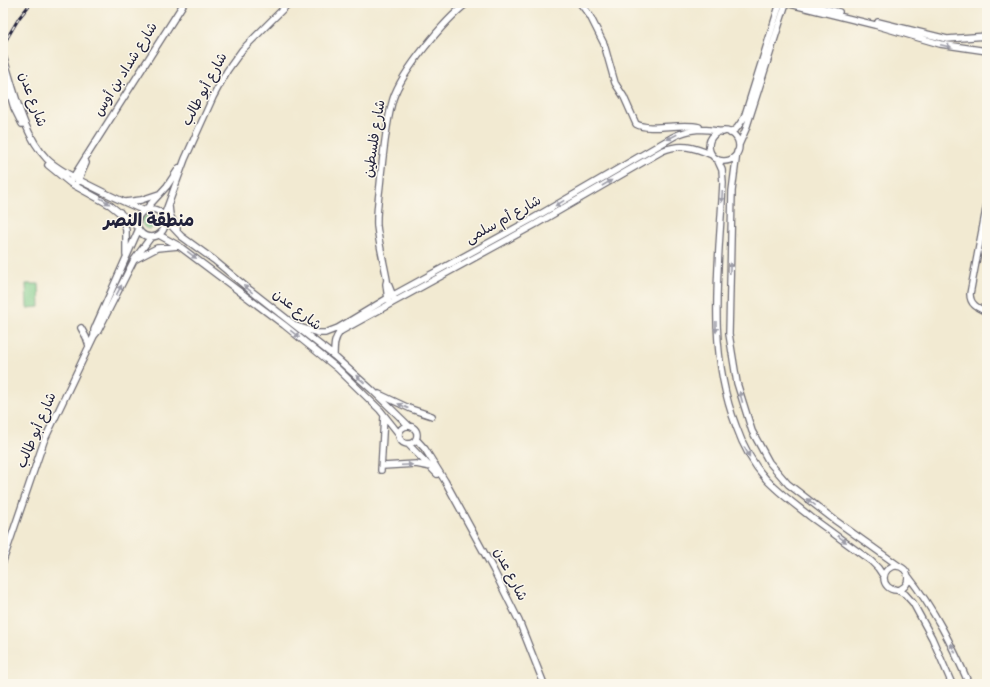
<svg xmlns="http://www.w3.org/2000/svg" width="990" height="687" viewBox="0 0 990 687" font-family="'Gochi Hand','Playpen Sans Arabic',sans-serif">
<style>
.grass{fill:url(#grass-tufts);stroke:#517762}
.garden{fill:#80cc8a;stroke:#517762}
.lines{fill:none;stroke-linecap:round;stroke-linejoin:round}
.minor-casing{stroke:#6b6870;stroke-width:8}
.minor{stroke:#fff;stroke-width:5.5}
.rail-casing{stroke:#22223b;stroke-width:3}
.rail{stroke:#fbf7ec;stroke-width:1.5;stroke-dasharray:4.5;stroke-linecap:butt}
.oneway{fill:#9c9ca7}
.labels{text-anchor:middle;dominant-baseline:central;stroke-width:3;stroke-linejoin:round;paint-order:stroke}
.street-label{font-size:14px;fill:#22223b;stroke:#fbf7ec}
.district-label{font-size:18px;font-weight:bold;fill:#22223b;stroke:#fbf7ec}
</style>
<defs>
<pattern id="grass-tufts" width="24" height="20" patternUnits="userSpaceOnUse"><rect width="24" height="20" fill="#80cc8a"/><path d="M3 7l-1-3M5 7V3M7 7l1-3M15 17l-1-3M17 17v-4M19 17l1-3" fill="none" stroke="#6eaf78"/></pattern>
</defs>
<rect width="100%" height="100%" fill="#fbf7ec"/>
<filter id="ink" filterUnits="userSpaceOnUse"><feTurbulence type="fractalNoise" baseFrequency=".025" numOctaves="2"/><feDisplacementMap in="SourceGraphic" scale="8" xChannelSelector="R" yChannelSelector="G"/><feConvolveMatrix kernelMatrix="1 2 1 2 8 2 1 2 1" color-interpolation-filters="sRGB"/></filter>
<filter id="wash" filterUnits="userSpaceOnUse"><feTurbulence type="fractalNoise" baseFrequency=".012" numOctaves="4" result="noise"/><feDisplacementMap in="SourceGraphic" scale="16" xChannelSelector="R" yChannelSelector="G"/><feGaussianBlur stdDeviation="0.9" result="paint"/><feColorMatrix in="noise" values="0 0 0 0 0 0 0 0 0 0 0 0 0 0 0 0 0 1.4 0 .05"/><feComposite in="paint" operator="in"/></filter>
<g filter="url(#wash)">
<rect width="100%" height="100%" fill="#f2ead2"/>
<!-- grass -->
<path class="grass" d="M142 222a7 7 0 1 1 14 0a7 7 0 1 1-14 0Z"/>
<!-- garden -->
<path class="garden" d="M26,284H39L40,307L27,308Z"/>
</g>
<g filter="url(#ink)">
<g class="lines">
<defs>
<path id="minor" d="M580,3L590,16L604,44L615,83L624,97L636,124C650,132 681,122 699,127
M786,3L875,25L940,44L987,51
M804,3L839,12
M878,22L947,39L987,36
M3,56C14,88 22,133 47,159C55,167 66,173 77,179C99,190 120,201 143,210
M3,70L14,108L22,124
M709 146a15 15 0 1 1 30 0a15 15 0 1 1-30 0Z
M730,133L737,128L744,118L780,3
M739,145L746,129L786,3
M737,152L732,191L729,334L737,383L752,431L769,462L788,484L836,521L899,566
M717,159L722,170L723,183C719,265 706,348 736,426C743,446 752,463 766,479C780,494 796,505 812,518C832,532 851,547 871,561L878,568L884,577
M48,165L70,183L110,205L136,226
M72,179L184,3
M77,183L86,163
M125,202L141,200L159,194
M987,204L970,294C970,305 978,308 987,312
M169,206L170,215L177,229
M137 223a14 14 0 1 1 28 0a14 14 0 1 1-28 0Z
M146,209L167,186L179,168
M120,212L126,230V255
M164,216L185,159L213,97L227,71L242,50L289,3
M165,219L181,236L214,260L250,290L334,356L372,390L409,426
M159,235L179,246L284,325L337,368L380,410L399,434
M136,259L157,248L179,246
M387,281L394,299
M388,300L386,284L387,280C384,263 379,244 377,226C376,209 380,191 381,174C384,149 386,123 393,99C402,71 444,21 467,3
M296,326L318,333H325L338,328L388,298L532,219L673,137C690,128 704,128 723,132
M81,328L86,337L89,346
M94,336V330L96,325L138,231
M334,356C334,346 334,338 341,331L536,224L662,151C680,143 694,147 712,155
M379,394L411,409L432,416
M399 435a9 9 0 1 1 18 0a9 9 0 1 1-18 0Z
M416,439L425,449L445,481L493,569L519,621L544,684
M408,444L437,474
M383,466L416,464L431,467
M381,470L384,416
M3,561L44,441L94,336L98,331L134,260L151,237
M884 578a12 12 0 1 1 24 0a12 12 0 1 1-24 0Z
M908,576C934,609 952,645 969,684
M895,589L905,594L913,603L932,638L952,684"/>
</defs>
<!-- minor casing -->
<use href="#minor" class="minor-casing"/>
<!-- minor -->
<use href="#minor" class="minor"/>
<defs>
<path id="rail" d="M3,45L19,18L31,3"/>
</defs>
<!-- rail casing -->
<use href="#rail" class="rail-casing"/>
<!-- rail -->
<use href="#rail" class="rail"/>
</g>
<!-- one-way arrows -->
<defs><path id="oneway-solid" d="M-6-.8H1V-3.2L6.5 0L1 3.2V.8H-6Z"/></defs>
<g class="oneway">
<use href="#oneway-solid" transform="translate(946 46) rotate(12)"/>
<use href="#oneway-solid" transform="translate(672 137) rotate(153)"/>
<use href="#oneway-solid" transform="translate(607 183) rotate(-30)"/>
<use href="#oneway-solid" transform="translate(722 197) rotate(93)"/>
<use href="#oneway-solid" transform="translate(105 201) rotate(32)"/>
<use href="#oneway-solid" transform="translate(560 203) rotate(149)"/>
<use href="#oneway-solid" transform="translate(192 255) rotate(37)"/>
<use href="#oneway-solid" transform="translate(730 268) rotate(-88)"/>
<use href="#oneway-solid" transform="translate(248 289) rotate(-141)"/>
<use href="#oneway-solid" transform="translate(119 290) rotate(-62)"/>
<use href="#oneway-solid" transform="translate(716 327) rotate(89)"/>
<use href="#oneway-solid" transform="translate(295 334) rotate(38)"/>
<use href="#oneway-solid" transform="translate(360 379) rotate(-138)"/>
<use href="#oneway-solid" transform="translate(741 397) rotate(-105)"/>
<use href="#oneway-solid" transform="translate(403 406) rotate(-155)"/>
<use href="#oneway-solid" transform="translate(747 452) rotate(61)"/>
<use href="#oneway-solid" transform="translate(407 465) rotate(-3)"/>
<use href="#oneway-solid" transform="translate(811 502) rotate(-142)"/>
<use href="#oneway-solid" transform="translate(842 539) rotate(37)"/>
<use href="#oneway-solid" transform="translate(953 648) rotate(-115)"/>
</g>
</g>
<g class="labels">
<!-- street labels -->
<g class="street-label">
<text transform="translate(127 70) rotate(-58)">شارع شداد بن أوس</text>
<text transform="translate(206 90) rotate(-62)">شارع أبو طالب</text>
<text transform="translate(31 100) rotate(70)">شارع عدن</text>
<text transform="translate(376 139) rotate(-81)">شارع فلسطين</text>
<text transform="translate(504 221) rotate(-29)">شارع أم سلمى</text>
<text transform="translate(296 311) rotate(38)">شارع عدن</text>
<text transform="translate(38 431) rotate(-67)">شارع أبو طالب</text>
<text transform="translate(509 575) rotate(63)">شارع عدن</text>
</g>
<!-- district labels -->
<g class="district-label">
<text x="149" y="222">منطقة النصر</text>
</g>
</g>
<!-- margin -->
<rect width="990" height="687" fill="none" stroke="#fbf7ec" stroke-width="16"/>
</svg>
